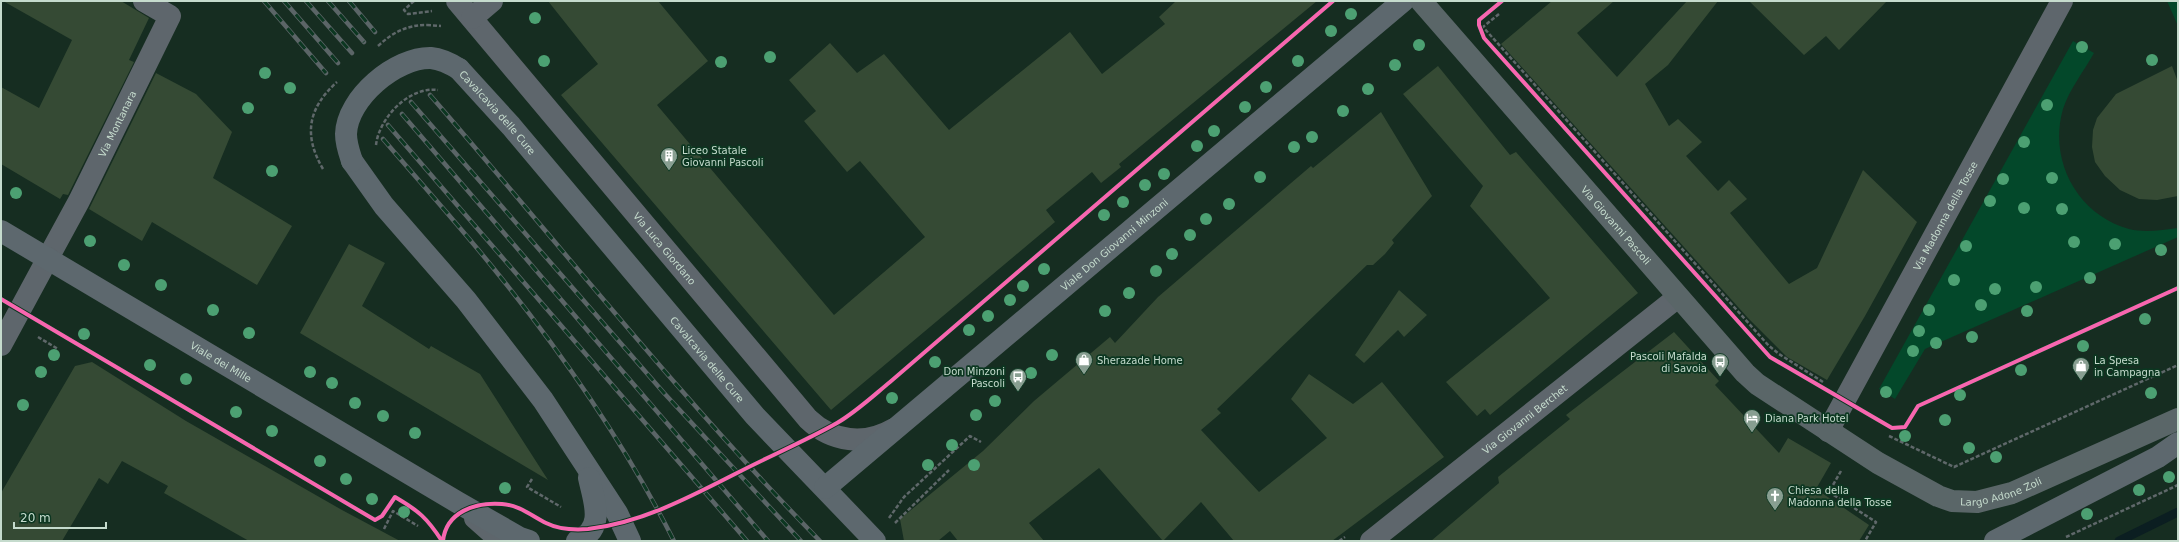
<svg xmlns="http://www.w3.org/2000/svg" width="2179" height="542" viewBox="0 0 2179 542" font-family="'DejaVu Sans',sans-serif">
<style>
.green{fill:#03482a}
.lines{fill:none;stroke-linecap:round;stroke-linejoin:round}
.stream{stroke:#0b1e21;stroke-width:9}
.building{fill:#354a34}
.path{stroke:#5f686a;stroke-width:2.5;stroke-dasharray:4 2;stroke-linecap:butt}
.minor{stroke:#5e666c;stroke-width:22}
.tertiary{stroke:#5e666c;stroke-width:22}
.secondary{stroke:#5d686e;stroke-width:22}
.primary{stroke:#5a6668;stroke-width:22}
.rail-casing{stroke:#5b6567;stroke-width:4.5}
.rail{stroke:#0c3721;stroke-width:3;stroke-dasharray:9;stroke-linecap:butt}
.path-bridge{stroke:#5f686a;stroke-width:2.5;stroke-dasharray:4 2;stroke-linecap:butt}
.secondary-bridge{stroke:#5d686e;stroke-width:22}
.cycleway-casing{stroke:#0c3721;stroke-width:6}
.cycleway{stroke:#f766af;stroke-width:4}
.tree{fill:#4ca072}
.labels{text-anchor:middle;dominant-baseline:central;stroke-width:3.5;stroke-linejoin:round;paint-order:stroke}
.street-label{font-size:10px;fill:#c5dbcd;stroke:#0c3721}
.poi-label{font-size:10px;fill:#c5dbcd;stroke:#0c3721;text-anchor:start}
</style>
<rect width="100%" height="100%" fill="#162d21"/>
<!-- green -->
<path class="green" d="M2167,1H2178V26Z
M2073,41L2094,53C2084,71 2069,90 2063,109C2048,161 2078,215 2129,229C2145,233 2162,230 2178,228V237L1925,349L1895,399L1879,389Z"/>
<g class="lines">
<!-- stream -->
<path class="stream" d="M2119,541L2178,512"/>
</g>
<!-- building -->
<path class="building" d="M3,1H121L149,18L129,60L134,62L68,195L63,194L60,199L1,164V87L39,108L72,40Z
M548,1H658L708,61L657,105L834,315L925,237L860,161L847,172L804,121L816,111L789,80L830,43L857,73L884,54L949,130L1070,32L1102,74L1165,24L1159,17L1176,1H1317L1119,164L1121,167L1101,183L1092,172L1046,210L1055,222L831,410L561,95L598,64Z
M1552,1H1614L1577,33L1617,77L1687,1H1718L1668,65L1645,84L1669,126L1678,119L1702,142L1686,156L1718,191L1729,180L1747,199L1730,213L1789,284L1817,268L1863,170L1917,222L1865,316L1827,380L1787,357L1748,318L1501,44Z
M1749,1H1887L1839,50L1826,36L1804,55Z
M1438,66L1510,155L1516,152L1638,293L1490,415L1485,409L1477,416L1446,382L1550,298L1470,206L1483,186L1403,94Z
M2172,66L2178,82V196L2157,200L2139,199L2120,190L2105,176L2095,162L2092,147L2093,130L2097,118L2116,94Z
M156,73L196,94L232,132L213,178L292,226L257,285L152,222L142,241L89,209Z
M1381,112L1432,196L1392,240L1394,243L1385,254L1373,265H1367L1217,409L1221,413L1201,430L1259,492L1327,438L1291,399L1309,374L1353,404L1382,382L1444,457L1332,541H1234L1201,502L1163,541L1099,468L1029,523L1044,541H958L950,531L938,541H904L900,519L983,451L1034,401L1110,337L1115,343L1158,297L1311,166L1313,168Z
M349,244L385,263L362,306L429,349L431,346L480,374L548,480L300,333Z
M1399,290L1427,315L1404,337L1398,330L1364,363L1355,355Z
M1674,332L1719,381L1715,385L1779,453L1788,438L1831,463L1816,489L1869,525L1859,541H1431L1499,483L1498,477L1570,419L1566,415Z
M92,362L186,421L342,510L400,541H249L164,493L168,486L122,461L108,484L99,478L62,541H1V493L75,366Z"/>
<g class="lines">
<!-- path -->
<path class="path" d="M414,1L404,10L408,14L432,11
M1499,14L1483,27L1769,346L1779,354L1823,382
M427,25L441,26
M38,337L58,349
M1889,436L1954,467L2178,365
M1841,471L1829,492L1876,522L1865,541
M532,479L527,487L561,507
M889,518L904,497L970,436L981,442
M895,523L949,470
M384,529L393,511L418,526
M2066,537L2178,485
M1339,541L1345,537"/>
<!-- minor -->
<g class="minor">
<path id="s1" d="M457,1L808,419C832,442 865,446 894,429"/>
<path d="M472,18L492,1"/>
<path id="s2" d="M48,258L79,201L170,16L144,1"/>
<path id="s3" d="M1828,431L2062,1"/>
<path id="s4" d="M1371,541L1678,297"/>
</g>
<!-- tertiary -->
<path class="tertiary" d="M1,345L48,258
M475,518L501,541"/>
<!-- secondary -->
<g class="secondary">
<path id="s5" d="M459,69L511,126L755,416L875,541"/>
<path d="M352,161L384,206L466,300L543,400L617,513L630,541"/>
<path id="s6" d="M1,231L457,502L520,538L529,541"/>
<path id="s7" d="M825,488L1403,1"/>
<path d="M577,541C606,529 594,501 589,478"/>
<path d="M1995,541L2158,457L2178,443"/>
</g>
<!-- primary -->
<path class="primary" id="s8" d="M1421,1L1745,373L1757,384L1878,463L1938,496L1952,501L1977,502L2012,493L2178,419"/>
<defs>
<path id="rail" d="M264,1L326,73
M284,1L338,63
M306,1L352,53
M328,1L364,42
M349,1L375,32
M430,95C559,244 682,400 820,541
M411,102L664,393L801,541
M402,114L768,541
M388,125L747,541
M383,139C419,181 455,221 490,264C560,350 624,442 674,541"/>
</defs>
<!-- rail casing -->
<use href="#rail" class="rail-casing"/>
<!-- rail -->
<use href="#rail" class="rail"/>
<!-- path-bridge -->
<path class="path-bridge" d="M378,46C393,32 407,25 427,25
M376,145C379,118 409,86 438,90
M323,169C303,135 308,108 337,82"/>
<!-- secondary-bridge -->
<path class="secondary-bridge" d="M352,161C349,152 346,144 346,134C347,98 396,57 431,58C442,59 451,64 459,69"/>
<defs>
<path id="cycleway" d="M1502,1L1479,20V25L1484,38L1770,357L1892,428L1905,427L1918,406L2178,288
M1,299L375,520L382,516L395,497C419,511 427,518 442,541
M443,541C446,512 475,502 502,504C519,505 532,516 546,523C558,529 575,530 588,529C641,523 690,497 737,473C770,456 805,441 837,423C856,412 873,396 890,382L1333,1"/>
</defs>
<!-- cycleway casing -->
<use href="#cycleway" class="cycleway-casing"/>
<!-- cycleway -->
<use href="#cycleway" class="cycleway"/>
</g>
<!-- trees -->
<g class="tree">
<circle cx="1351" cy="14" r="6"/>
<circle cx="535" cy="18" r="6"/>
<circle cx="1331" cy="31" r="6"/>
<circle cx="1419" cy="45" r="6"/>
<circle cx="2082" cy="47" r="6"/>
<circle cx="770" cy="57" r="6"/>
<circle cx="2152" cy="60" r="6"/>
<circle cx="544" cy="61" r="6"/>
<circle cx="1298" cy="61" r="6"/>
<circle cx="721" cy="62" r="6"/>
<circle cx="1395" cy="65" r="6"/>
<circle cx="265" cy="73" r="6"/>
<circle cx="1266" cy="87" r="6"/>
<circle cx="290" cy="88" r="6"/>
<circle cx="1368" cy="89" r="6"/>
<circle cx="2047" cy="105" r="6"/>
<circle cx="1245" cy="107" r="6"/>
<circle cx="248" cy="108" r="6"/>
<circle cx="1343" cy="111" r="6"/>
<circle cx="1214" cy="131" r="6"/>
<circle cx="1312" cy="137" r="6"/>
<circle cx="2024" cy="142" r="6"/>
<circle cx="1197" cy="146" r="6"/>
<circle cx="1294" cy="147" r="6"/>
<circle cx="272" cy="171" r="6"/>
<circle cx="1164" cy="174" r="6"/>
<circle cx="1260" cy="177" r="6"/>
<circle cx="2052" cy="178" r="6"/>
<circle cx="2003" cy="179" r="6"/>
<circle cx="1145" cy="185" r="6"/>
<circle cx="16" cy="193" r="6"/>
<circle cx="1990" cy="201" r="6"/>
<circle cx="1123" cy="202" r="6"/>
<circle cx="1229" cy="204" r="6"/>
<circle cx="2024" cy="208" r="6"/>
<circle cx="2062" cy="209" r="6"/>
<circle cx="1104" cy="215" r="6"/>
<circle cx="1206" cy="219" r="6"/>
<circle cx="1190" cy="235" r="6"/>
<circle cx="90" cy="241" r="6"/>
<circle cx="2074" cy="242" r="6"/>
<circle cx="2115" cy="244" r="6"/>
<circle cx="1966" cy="246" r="6"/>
<circle cx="2161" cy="250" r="6"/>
<circle cx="1172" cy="254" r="6"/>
<circle cx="124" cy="265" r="6"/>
<circle cx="1044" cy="269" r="6"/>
<circle cx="1156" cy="271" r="6"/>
<circle cx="2090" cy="278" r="6"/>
<circle cx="1954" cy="280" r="6"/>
<circle cx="161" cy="285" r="6"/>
<circle cx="1023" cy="286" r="6"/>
<circle cx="2036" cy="287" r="6"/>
<circle cx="1995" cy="289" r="6"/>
<circle cx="1129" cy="293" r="6"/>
<circle cx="1010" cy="300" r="6"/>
<circle cx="1981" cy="305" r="6"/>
<circle cx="213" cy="310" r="6"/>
<circle cx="1929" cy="310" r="6"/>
<circle cx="1105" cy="311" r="6"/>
<circle cx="2027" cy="311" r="6"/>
<circle cx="988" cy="316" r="6"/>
<circle cx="2145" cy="319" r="6"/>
<circle cx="969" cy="330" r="6"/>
<circle cx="1919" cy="331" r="6"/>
<circle cx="249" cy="333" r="6"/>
<circle cx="84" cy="334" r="6"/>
<circle cx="1972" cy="337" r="6"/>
<circle cx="1936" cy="343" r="6"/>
<circle cx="2083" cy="346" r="6"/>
<circle cx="1913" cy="351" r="6"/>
<circle cx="54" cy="355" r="6"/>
<circle cx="1052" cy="355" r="6"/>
<circle cx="935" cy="362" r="6"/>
<circle cx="150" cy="365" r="6"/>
<circle cx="2021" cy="370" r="6"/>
<circle cx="41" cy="372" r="6"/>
<circle cx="310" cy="372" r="6"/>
<circle cx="1031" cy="373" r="6"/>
<circle cx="186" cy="379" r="6"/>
<circle cx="332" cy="383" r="6"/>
<circle cx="1886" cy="392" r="6"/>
<circle cx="2151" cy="393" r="6"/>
<circle cx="1960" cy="395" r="6"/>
<circle cx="892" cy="398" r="6"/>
<circle cx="995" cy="401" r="6"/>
<circle cx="355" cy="403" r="6"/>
<circle cx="23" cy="405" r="6"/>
<circle cx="236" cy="412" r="6"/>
<circle cx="976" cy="415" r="6"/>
<circle cx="383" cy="416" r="6"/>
<circle cx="1945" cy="420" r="6"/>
<circle cx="272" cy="431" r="6"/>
<circle cx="415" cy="433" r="6"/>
<circle cx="1905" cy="436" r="6"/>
<circle cx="952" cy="445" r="6"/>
<circle cx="1969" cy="448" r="6"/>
<circle cx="1996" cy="457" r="6"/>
<circle cx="320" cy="461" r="6"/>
<circle cx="928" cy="465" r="6"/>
<circle cx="974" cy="465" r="6"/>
<circle cx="2169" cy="477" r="6"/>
<circle cx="346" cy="479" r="6"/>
<circle cx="505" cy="488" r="6"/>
<circle cx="2139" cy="490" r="6"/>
<circle cx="372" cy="499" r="6"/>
<circle cx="404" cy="512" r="6"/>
<circle cx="2087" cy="514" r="6"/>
</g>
<!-- icons -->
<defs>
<symbol id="building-pin" viewBox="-11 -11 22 30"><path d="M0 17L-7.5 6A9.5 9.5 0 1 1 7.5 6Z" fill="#889e91" stroke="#0c3721"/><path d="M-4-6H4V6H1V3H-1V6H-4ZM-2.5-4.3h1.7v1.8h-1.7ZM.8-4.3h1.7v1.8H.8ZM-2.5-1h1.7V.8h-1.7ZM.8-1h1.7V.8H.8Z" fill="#fff"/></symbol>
<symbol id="shop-pin" viewBox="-11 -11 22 30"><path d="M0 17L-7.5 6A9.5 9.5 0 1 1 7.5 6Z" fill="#889e91" stroke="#0c3721"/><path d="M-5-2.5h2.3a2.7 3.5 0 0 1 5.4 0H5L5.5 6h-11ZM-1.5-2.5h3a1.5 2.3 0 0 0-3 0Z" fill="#fff"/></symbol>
<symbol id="bus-pin" viewBox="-11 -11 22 30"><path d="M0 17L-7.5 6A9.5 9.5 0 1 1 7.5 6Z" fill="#889e91" stroke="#0c3721"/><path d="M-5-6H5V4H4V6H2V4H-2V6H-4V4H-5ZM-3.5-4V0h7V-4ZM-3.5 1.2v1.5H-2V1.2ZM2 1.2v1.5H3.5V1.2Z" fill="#fff"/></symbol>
<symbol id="hotel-pin" viewBox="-11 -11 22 30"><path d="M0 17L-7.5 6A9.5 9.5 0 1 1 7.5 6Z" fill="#889e91" stroke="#0c3721"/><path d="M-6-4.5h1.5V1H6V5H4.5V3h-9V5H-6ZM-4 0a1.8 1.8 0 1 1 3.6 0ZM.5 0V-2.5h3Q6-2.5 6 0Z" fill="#fff"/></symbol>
<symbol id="church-pin" viewBox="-11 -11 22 30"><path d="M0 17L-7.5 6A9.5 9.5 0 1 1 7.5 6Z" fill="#889e91" stroke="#0c3721"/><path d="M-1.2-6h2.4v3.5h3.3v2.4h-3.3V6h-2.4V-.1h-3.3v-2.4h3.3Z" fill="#fff"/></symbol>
</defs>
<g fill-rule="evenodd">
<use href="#building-pin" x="659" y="146" width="20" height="27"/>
<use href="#shop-pin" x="1074" y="350" width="20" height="27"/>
<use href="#bus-pin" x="1710" y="352" width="20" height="27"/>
<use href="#shop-pin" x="2071" y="356" width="20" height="27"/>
<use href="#bus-pin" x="1008" y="367" width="20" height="27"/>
<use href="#hotel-pin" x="1742" y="408" width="20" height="27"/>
<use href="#church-pin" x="1765" y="486" width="20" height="27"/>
</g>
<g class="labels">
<!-- street labels -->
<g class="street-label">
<text stroke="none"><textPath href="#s5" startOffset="58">Cavalcavia delle Cure</textPath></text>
<text stroke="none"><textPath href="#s2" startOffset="151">Via Montanara</textPath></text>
<text stroke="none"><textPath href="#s3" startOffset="245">Via Madonna della Tosse</textPath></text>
<text stroke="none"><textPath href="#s8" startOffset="297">Via Giovanni Pascoli</textPath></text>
<text stroke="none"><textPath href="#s7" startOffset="378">Viale Don Giovanni Minzoni</textPath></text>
<text stroke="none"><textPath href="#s1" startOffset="323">Via Luca Giordano</textPath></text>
<text stroke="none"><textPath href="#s5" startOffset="382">Cavalcavia delle Cure</textPath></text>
<text stroke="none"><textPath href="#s6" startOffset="256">Viale dei Mille</textPath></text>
<text stroke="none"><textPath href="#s4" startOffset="196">Via Giovanni Berchet</textPath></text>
<text stroke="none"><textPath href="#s8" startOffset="788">Largo Adone Zoli</textPath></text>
</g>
<!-- poi labels -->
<g class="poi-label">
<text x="682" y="150">Liceo Statale<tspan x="682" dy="12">Giovanni Pascoli</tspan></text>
<text x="1707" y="356" text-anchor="end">Pascoli Mafalda<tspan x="1707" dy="12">di Savoia</tspan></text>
<text x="1097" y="360">Sherazade Home</text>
<text x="2094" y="360">La Spesa<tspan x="2094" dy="12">in Campagna</tspan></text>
<text x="1005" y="371" text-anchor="end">Don Minzoni<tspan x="1005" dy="12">Pascoli</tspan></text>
<text x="1765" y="418">Diana Park Hotel</text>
<text x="1788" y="490">Chiesa della<tspan x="1788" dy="12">Madonna della Tosse</tspan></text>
</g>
</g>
<!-- border -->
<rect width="2179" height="542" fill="none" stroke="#c5dbcd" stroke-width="4"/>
<!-- scale -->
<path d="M14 522v6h92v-6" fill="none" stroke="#c5dbcd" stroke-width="2"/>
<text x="20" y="522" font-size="12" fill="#c5dbcd" stroke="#0c3721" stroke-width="3" paint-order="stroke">20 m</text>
</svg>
